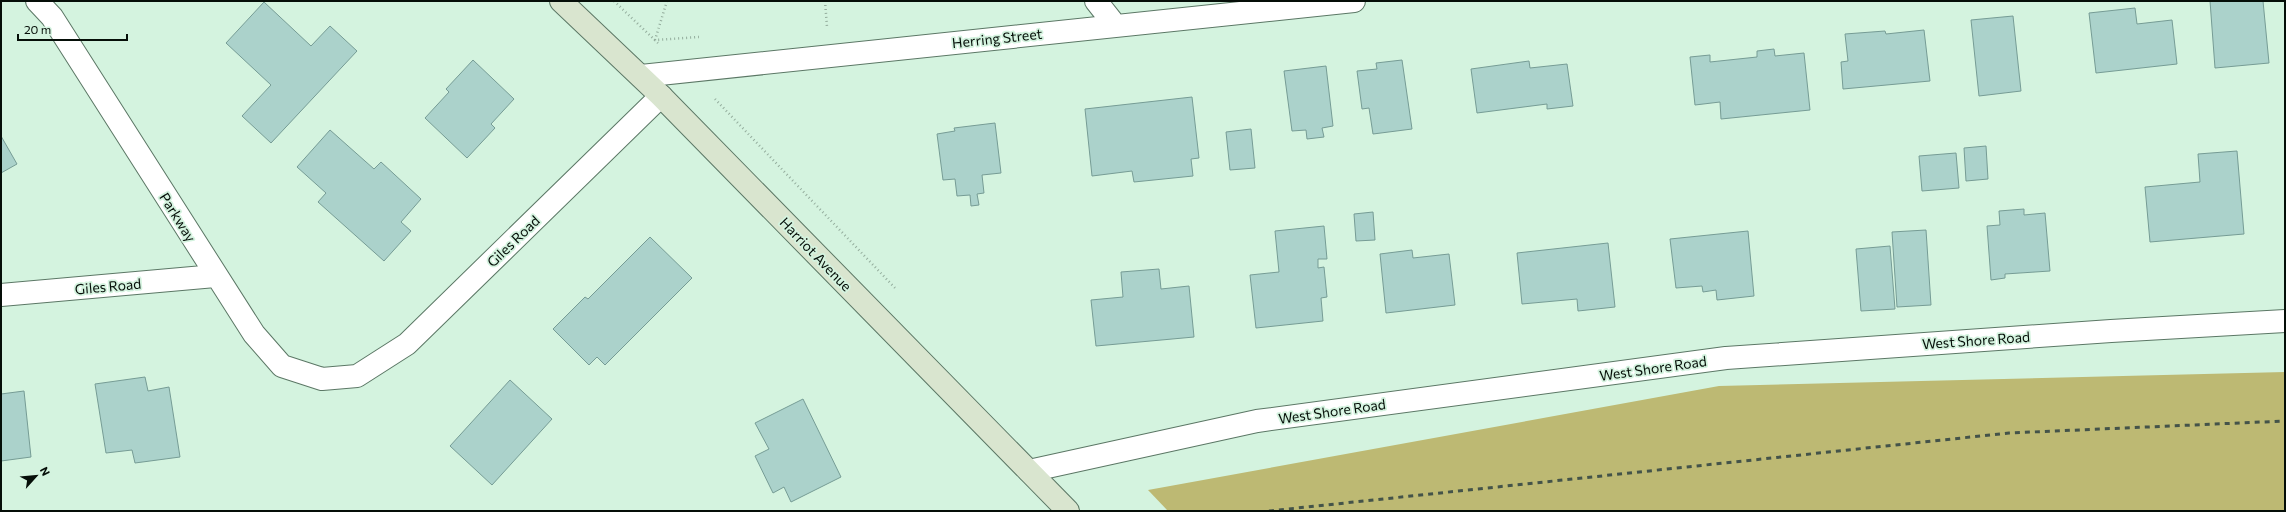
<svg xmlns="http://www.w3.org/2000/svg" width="2286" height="512" viewBox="0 0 2286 512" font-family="Commissioner,sans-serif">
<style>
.forest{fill:#bdb973}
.building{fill:#abd2cb;stroke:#769c95}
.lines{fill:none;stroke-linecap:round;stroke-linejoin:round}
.street-casing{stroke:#5b7765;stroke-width:24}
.secondary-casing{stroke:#5b7765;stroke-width:24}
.path{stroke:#94ad9d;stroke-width:2.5;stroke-dasharray:1 3;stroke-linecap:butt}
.street{stroke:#fff;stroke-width:22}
.secondary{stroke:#d9e5cf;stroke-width:22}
.rail{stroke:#445349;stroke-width:3;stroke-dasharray:5 5;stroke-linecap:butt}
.labels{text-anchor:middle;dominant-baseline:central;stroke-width:3.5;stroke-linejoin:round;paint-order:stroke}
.street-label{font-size:14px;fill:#050e08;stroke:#d4f3df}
</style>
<rect width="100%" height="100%" fill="#d4f3df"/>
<!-- forest -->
<path class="forest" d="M2285,372V511H1168L1148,490L1719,386Z"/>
<!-- building -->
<path class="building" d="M2210,1H2263L2269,63L2215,68Z
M264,2L311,46L330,26L357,51L271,143L242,116L271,85L226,43Z
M2135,8L2137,24L2172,20L2177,64L2096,73L2089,13Z
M2013,16L2021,91L1979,96L1971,20Z
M1924,30L1930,81L1843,89L1841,62L1848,61L1845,34L1885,31L1886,34Z
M1774,49L1775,56L1804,53L1810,110L1721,119L1720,102L1695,105L1690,57L1710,55V62L1757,57V51Z
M473,60L514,99L491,124L495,128L467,158L425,118L449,92L446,89Z
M1402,60L1412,129L1373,134L1369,108L1362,109L1357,71L1377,69L1376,63Z
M1529,61L1530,68L1567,64L1573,106L1547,109V104L1477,113L1471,69Z
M1326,66L1333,126L1322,128L1324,137L1307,139L1306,130L1292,131L1284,71Z
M1192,97L1199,158L1191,159L1193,176L1134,182L1132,171L1092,176L1085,109Z
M995,123L1001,173L982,175L984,193L977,194L979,205L971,206L970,195L957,196L955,179L943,180L937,134L955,131L954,128Z
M1251,129L1255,168L1230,170L1226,132Z
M330,130L374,169L381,162L421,199L401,222L411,231L384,261L318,202L326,193L297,167Z
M1,136L17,164L1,173Z
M1986,146L1988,179L1966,181L1964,148Z
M2237,151L2244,234L2150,242L2145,187L2200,182L2198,154Z
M1956,153L1959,188L1922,191L1919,156Z
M2024,209V215L2045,213L2050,271L2005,274V278L1991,280L1987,226L2000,225L1999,211Z
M1373,212L1375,240L1356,241L1354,214Z
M1324,226L1327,259H1318V268L1324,267L1327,297L1321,298L1323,321L1256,328L1250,275L1279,272L1275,231Z
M1926,230L1931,305L1897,307L1892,232Z
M1748,231L1754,296L1717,300L1716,290L1703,292L1702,286L1676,288L1670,239Z
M650,237L692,278L605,365L597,357L589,365L553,329L585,297L588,299Z
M1608,243L1615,307L1578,311L1577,299L1522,304L1517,253Z
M1890,246L1895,309L1861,311L1856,249Z
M1412,250L1413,258L1449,254L1455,305L1386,313L1380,254Z
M1159,269L1161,289L1189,286L1194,337L1096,346L1091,300L1123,297L1121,272Z
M145,377L148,391L169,387L180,457L135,463L132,450L106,453L95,384Z
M510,380L552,419L492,485L450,446Z
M24,391L31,457L1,461V394Z
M803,399L841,477L791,502L784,487L773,493L755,456L769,449L755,423Z"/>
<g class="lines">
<defs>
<path id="street" d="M37,1L52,17L254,334L282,366L322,379L357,376L407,344L661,96
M1096,1L1115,25
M641,76L1354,1
M1,295L215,276
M1029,471L1257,421L1726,358L2111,331L2285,321"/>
<path id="secondary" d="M561,1L661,96L1068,511"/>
</defs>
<!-- street casing -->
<use href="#street" class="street-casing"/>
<!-- secondary casing -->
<use href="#secondary" class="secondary-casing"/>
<!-- path -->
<path class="path" d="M614,1L658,43
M667,1L655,40L699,37
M825,1L827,27
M715,99L896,289"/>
<!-- street -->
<use href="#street" class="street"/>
<!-- secondary -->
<use href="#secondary" class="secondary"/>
<!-- rail -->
<path class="rail" d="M1269,511L2009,433L2285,421"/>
</g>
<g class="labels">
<!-- street labels -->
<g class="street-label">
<text transform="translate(997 38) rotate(-6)">Herring Street</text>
<text transform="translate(178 217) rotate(58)">Parkway</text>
<text transform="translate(513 241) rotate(-44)">Giles Road</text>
<text transform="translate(816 254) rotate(46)">Harriot Avenue</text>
<text transform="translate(108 286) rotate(-5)">Giles Road</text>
<text transform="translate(1976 340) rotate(-4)">West Shore Road</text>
<text transform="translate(1653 368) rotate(-8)">West Shore Road</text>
<text transform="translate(1332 411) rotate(-8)">West Shore Road</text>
</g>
</g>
<!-- border -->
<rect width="2286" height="512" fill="none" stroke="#050e08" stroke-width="4"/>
<!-- north arrow -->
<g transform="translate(36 476) rotate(63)" stroke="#d4f3df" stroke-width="3" paint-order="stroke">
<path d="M0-3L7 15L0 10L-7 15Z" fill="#050e08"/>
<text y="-6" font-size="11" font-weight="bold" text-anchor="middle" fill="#050e08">N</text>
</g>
<!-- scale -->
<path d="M18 34v6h109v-6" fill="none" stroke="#050e08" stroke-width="2"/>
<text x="24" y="34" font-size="12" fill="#050e08" stroke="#d4f3df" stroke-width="3" paint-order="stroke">20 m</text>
</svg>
